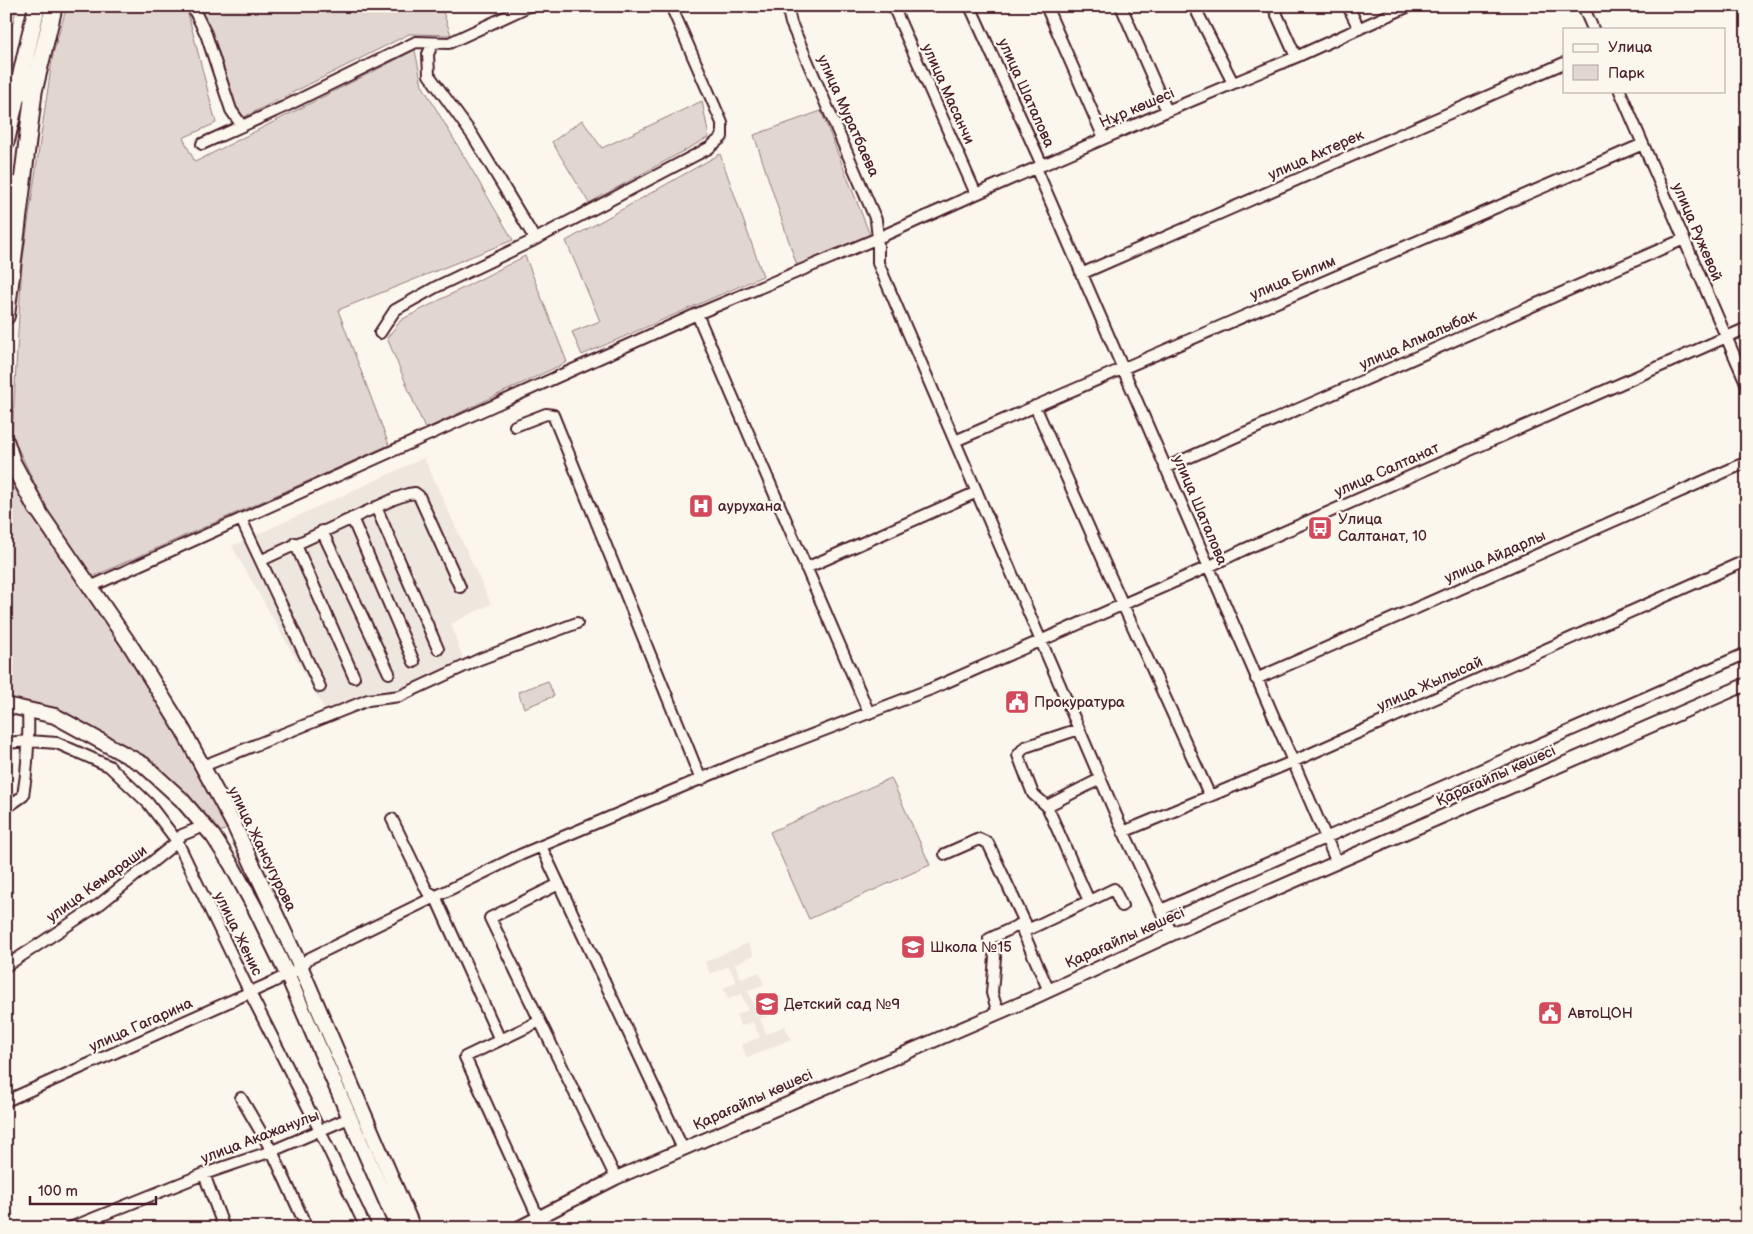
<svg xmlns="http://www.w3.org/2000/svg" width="1753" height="1234" viewBox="0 0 1753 1234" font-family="'Balsamiq Sans',sans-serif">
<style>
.built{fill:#eee7de}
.green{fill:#e2d7d0;stroke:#967b7e}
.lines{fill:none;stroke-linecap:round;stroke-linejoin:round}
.minor-casing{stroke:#4a1f2b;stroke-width:14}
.tertiary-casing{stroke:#4a1f2b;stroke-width:16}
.secondary-casing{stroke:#4a1f2b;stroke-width:18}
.trunk-casing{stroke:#4a1f2b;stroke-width:20}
.minor{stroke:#fbf7ec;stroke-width:10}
.tertiary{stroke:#fbf7ec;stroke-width:12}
.secondary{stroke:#fbf7ec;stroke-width:14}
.trunk{stroke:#fbf7ec;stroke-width:16}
.labels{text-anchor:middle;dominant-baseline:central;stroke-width:4.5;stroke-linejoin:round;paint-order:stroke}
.street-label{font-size:15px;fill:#4a1f2b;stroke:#fbf7ec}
.poi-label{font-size:15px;fill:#4a1f2b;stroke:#fbf7ec;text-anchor:start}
</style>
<rect width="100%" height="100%" fill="#fbf7ec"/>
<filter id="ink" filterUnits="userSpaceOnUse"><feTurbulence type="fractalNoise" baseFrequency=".02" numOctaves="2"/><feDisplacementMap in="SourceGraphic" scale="10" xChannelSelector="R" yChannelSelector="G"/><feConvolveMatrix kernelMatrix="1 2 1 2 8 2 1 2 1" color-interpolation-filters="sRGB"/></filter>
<g filter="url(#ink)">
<!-- built -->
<path class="built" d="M424,458L491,604L451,624L464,662L403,690L359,699L326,712L232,546Z
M748,943L754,955L735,964L741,979L759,972L764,984L748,991L755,1007L771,1000L776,1012L760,1019L766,1034L785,1026L791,1039L747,1058L742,1045L760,1037L753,1022L741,1026L736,1015L748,1010L741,994L728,999L723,988L736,982L729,966L710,974L705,962Z"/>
<!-- green -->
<path class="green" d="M6,6H17L6,51Z
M67,6H186L216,123L183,138L195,162L415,50L422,85L513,240L338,310L389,445L92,577L49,513L12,436L22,264L53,54Z
M198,6H441L451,35L409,34L244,117L236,106L215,40Z
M702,101L709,137L589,203L552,142L582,120L602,148Z
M821,111L870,235L797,266L754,135Z
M720,154L763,276L582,355L572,332L600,321L566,241Z
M525,256L567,362L425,429L387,338L401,320Z
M6,472L37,509L90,587L234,825L213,836L170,789L93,737L6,705Z
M548,681L554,696L524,708L518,692Z
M891,778L930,865L809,919L770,832Z"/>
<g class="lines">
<defs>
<path id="minor" d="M192,6L206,34L231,110L242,126
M787,6L791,23L876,220L878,238V263L1119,822L1172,934
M893,6L976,194
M970,6L1042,165
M1046,6L1104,138
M1121,6L1167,111
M1194,6L1233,83
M1273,6L1296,57
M1348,6L1359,29
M1583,6L1593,29
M433,43L428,54L429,75L473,136L535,239
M1620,91L1747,385
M202,144L284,107L416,42L449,43L529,6
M1036,168L1337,863
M1081,274L1564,63
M697,314L869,713
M380,333L395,310L436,287L530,242L709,148L722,137V123L671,6
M1035,406L1123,605L1210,796
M515,426L546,414L553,415L701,780
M955,441L1643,144
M1165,468L1684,239
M376,507L438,649
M352,518L414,662
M241,519L320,687
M322,531L389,673
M295,543L354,677
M262,560L394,499L408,494L415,493L419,496L460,587
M806,568L977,492
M90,587L697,314L878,238L976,194L1167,111L1296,57L1409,6
M1256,679L1747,462
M6,743L29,741L57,743L109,766L148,803L177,841L250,993L319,1129L366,1228
M203,766L368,700L400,696L480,659L577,623
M1047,806L1033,794L1018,755L1025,747L1079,729
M6,808L23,796C28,767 29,739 28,709
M392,819L427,891L435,896L500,1040
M1123,832L1292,762L1747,560
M541,846L683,1149
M945,854L979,839L988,843L1028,929
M559,884L490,918L616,1178
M1089,901L1114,889L1122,906
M1161,910L1747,653
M6,966L100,904L172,846L182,835L204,826
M1049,991L1023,932L1089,901L1047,806L1100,779
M998,1013L992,993L995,957L989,939L1025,922
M241,1098L272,1151L307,1228
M6,1101L271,983L301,968L308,959L520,855L736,764L931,689L1208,567L1243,550L1747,328
M204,1174L224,1228
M538,1217L465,1057L540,1021
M70,1228L204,1174L272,1151L349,1118"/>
<path id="tertiary" d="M518,1228L616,1178L1033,998L1172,934L1747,684"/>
<path id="secondary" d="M37,509L132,648L183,730L234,825L301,968L413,1228
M6,705L55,716L144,765L181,799L213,836L231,864L255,908L287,974L398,1228"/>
<path id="trunk" d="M32,98L54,6
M6,141L37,6
M6,215L13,185
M6,316L34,88L19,84
M6,443L12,462L37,509"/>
</defs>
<!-- minor casing -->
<use href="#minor" class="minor-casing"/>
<!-- tertiary casing -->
<use href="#tertiary" class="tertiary-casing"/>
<!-- secondary casing -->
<use href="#secondary" class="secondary-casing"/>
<!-- trunk casing -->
<use href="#trunk" class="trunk-casing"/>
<!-- minor -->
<use href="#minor" class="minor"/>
<!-- tertiary -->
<use href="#tertiary" class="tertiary"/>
<!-- secondary -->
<use href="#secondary" class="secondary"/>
<!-- trunk -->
<use href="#trunk" class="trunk"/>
</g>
</g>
<!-- icons -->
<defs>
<symbol id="hospital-square" viewBox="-11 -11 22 22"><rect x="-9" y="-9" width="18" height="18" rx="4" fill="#d1495b" stroke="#fbf7ec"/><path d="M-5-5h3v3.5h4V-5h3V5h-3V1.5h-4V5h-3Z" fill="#fff"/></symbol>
<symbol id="bus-square" viewBox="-11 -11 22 22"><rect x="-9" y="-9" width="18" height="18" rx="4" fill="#d1495b" stroke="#fbf7ec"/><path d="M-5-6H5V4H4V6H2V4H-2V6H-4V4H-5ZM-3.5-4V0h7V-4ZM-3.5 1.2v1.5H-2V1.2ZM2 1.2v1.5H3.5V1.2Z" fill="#fff"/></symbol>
<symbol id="civic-square" viewBox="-11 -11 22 22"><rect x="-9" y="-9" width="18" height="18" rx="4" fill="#d1495b" stroke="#fbf7ec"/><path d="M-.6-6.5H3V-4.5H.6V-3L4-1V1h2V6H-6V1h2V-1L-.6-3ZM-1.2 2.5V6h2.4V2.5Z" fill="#fff"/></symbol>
<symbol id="school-square" viewBox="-11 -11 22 22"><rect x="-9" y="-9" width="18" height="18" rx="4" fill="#d1495b" stroke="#fbf7ec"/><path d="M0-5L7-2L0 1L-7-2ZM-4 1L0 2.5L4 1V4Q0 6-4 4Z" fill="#fff"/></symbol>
</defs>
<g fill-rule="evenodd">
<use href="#hospital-square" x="687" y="492" width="28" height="28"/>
<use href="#bus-square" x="1306" y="514" width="28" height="28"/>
<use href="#civic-square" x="1003" y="688" width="28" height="28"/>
<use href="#school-square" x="899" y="933" width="28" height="28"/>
<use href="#school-square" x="753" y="990" width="28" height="28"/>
<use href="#civic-square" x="1536" y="999" width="28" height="28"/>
</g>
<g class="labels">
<!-- street labels -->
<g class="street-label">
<text transform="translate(1026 93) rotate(66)">улица Шаталова</text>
<text transform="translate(948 94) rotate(66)">улица Масанчи</text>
<text transform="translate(1137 108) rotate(-23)">Нұр көшесі</text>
<text transform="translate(848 116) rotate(66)">улица Муратбаева</text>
<text transform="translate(1316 155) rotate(-24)">улица Актерек</text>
<text transform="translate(1697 232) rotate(67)">улица Ружевой</text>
<text transform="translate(1293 278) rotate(-23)">улица Билим</text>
<text transform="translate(1418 340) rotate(-24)">улица Алмалыбак</text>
<text transform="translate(1387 470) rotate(-24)">улица Салтанат</text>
<text transform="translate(1200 510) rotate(67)">улица Шаталова</text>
<text transform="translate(1495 557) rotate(-24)">улица Айдарлы</text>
<text transform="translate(1430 684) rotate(-24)">улица Жылысай</text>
<text transform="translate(1496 776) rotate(-24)">Қарағайлы көшесі</text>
<text transform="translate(262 849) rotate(64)">улица Жансугурова</text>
<text transform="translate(97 884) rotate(-36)">улица Кемараши</text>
<text transform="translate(238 934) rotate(64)">улица Женис</text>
<text transform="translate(1125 938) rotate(-24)">Қарағайлы көшесі</text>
<text transform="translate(141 1025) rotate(-24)">улица Гагарина</text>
<text transform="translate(753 1100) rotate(-24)">Қарағайлы көшесі</text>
<text transform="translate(260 1137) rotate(-21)">улица Акажанулы</text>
</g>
<!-- poi labels -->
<g class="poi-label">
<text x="718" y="506">аурухана</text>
<text x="1338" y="519">Улица<tspan x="1338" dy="17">Салтанат, 10</tspan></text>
<text x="1034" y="702">Прокуратура</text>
<text x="930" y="947">Школа №15</text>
<text x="784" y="1004">Детский сад №9</text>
<text x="1568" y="1013">АвтоЦОН</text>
</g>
</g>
<!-- margin -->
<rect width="1753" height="1234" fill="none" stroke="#fbf7ec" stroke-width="25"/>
<rect x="12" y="12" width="1728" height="1209" fill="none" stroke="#4a1f2b" stroke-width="2" filter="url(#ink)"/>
<!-- legend -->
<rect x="1563" y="28" width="162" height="65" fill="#fbf7ec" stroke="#b4a19f"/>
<rect x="1573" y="44" width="25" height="8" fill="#fbf7ec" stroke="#b4a19f"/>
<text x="1608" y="52" font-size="15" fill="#4a1f2b">Улица</text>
<rect x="1573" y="65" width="25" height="15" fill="#e2d7d0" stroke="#b4a19f"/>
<text x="1608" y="78" font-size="15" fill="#4a1f2b">Парк</text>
<!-- scale -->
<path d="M30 1196v8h126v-8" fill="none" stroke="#4a1f2b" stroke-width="2.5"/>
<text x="38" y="1196" font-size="15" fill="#4a1f2b" stroke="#fbf7ec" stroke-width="4" paint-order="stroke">100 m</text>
</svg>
